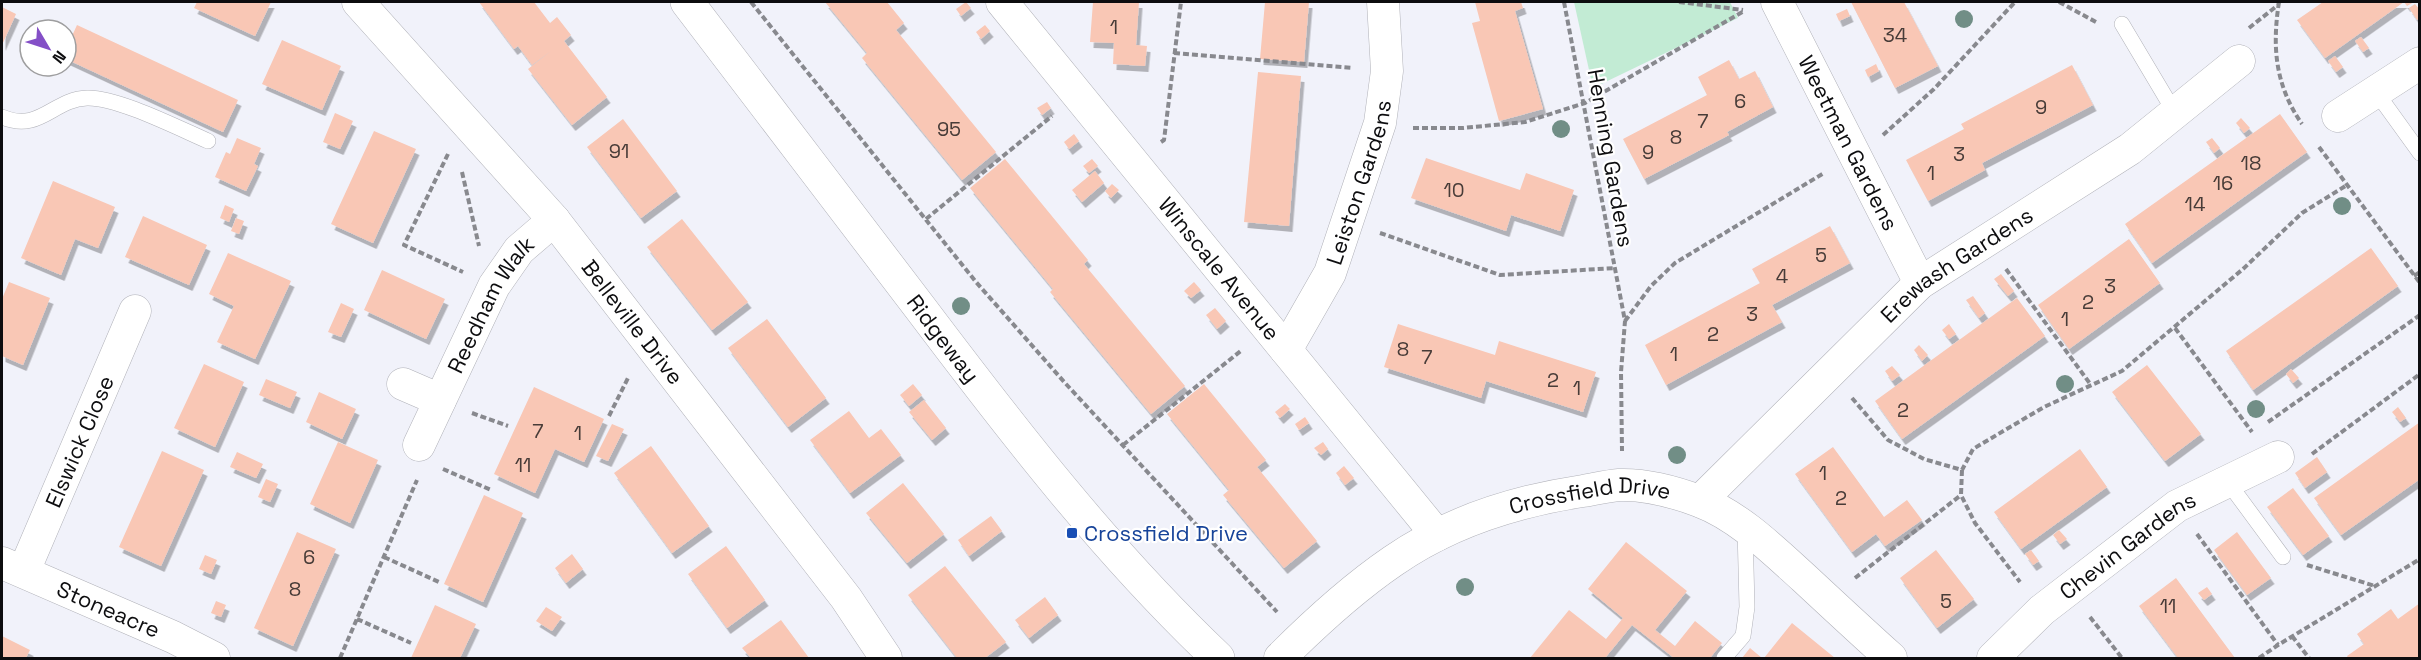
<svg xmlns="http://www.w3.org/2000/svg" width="2421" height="660" viewBox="0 0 2421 660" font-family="'Space Grotesk',sans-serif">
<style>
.green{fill:#c2ebd4}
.building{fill:#f9c7b5;filter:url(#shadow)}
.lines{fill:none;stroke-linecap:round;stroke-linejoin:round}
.lane-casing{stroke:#b0b1b8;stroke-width:16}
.street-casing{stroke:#b0b1b8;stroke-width:33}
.secondary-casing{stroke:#b0b1b8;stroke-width:34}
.path{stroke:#88898e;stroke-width:4;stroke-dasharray:6 3;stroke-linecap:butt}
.lane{stroke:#fff;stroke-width:15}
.street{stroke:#fff;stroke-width:32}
.secondary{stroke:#fff;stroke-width:33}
.tree{fill:#718e86}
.transit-dot{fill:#1a4fb4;stroke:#fff;stroke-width:2}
.labels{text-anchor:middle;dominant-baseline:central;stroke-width:4.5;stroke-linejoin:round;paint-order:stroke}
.number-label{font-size:20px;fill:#483c38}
.street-label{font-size:22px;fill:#0d0d0f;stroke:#fff}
.transit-label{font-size:22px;fill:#164399;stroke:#fff;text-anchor:start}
</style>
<defs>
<filter id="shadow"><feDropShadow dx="3.5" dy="6" stdDeviation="0" flood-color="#0004"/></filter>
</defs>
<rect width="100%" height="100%" fill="#f1f2fa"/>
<!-- green -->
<path class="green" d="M1574,2H1730L1738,18L1593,88Z"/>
<!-- building -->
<path class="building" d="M197,2H271L255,36L194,8Z
M479,2H534L550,23L557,17L571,35L564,41L607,97L572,125L528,69L551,51L532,65L518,46L514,49Z
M825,2H887L904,23L896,30L996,152L962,180L862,58L867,53Z
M966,2L971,8L961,16L956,9Z
M1093,2H1139L1136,45L1147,46L1145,66L1113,64L1114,43L1090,42Z
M1265,2H1309L1304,62L1260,59Z
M1475,2H1521L1523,8L1515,11L1543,109L1499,121L1472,23L1480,21Z
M1851,2H1904L1938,66L1895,88Z
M2323,2H2414L2407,6L2404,2L2325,58L2297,20Z
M2415,4L2420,10V18L2417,20L2409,8Z
M2,7L16,14L2,45Z
M1847,9L1850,16L1839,21L1836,14Z
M77,25L238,100L223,132L66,59V49Z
M985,25L990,31L981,39L976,32Z
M2361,37L2369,48L2363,52L2355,41Z
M282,40L341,66L322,110L262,84Z
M2335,56L2343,67L2336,72L2328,61Z
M1729,60L1739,79L1755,71L1773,107L1727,132L1729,135L1644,179L1623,139L1707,95L1698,77Z
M1876,64L1879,71L1868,77L1865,70Z
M2072,65L2093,105L1982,163L1985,170L1928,201L1906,160L1964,129L1961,124Z
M1258,72L1301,76L1289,226L1244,222Z
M1047,102L1051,108L1042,115L1037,108Z
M335,113L353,121L340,149L323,142Z
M2280,114L2307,152L2152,263L2125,224Z
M2241,118L2250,128L2244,133L2236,123Z
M623,119L677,191L641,218L587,147Z
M374,131L416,149L373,243L331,224Z
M1074,134L1079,141L1069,149L1064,142Z
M237,138L261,148L254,164L258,166L246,191L215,177L226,152L230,154Z
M2212,138L2220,148L2214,153L2206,142Z
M1426,158L1520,190L1526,173L1574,190L1560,231L1511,215L1506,231L1411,198Z
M1005,159L1088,260L1084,264L1185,386L1151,414L1050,292L1053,289L970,188Z
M1092,159L1098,166L1089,173L1083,166Z
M1095,171L1104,183L1082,202L1072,190Z
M53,181L115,207L98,248L75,239L61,275L21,258Z
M1112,184L1119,190L1111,198L1105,191Z
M225,205L234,209L229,222L220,218Z
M143,216L207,245L189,285L125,257Z
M236,218L244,221L239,234L231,231Z
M682,219L748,302L712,330L647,247Z
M1830,226L1850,263L1772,305L1782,322L1666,385L1645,345L1760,283L1752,269Z
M2129,239L2160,283L2069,349L2038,305Z
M2371,248L2398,286L2253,390L2226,351Z
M228,253L291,281L255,359L217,342L234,306L209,294Z
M382,270L445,299L426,339L364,310Z
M2001,274L2014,291L2008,296L1994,279Z
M9,282L50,298L23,365L2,356V299Z
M1194,282L1201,290L1191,298L1184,291Z
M1973,296L1985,313L1979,318L1966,300Z
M2017,298L2045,336L1902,439L1875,401Z
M341,303L354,309L341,337L328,332Z
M1215,308L1226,321L1217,329L1206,315Z
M767,319L826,398L788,427L728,348Z
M1398,324L1495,355L1499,341L1596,372L1583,412L1486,381L1481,398L1384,367Z
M1949,324L1956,334L1949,339L1942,330Z
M1919,345L1928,355L1922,361L1914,350Z
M204,364L244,382L215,447L174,428Z
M2147,365L2201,434L2165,461L2112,392Z
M1892,366L1900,375L1892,381L1885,371Z
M2291,369L2299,378L2293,383L2286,374Z
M266,379L297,392L290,408L259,395Z
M913,384L922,395L909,406L900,395Z
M1204,384L1266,460L1257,467L1317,541L1284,568L1223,495L1229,490L1167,414Z
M534,387L604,419L584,462L555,449L535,493L494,474Z
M319,392L356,409L342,439L306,422Z
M924,400L946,428L932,440L909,412Z
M1285,404L1290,409L1280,418L1275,412Z
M2398,407L2406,418L2400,422L2392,412Z
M849,411L869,438L881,429L901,455L850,493L810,440Z
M1305,417L1309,423L1299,430L1295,424Z
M2420,422V479L2341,535L2314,498Z
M612,424L624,429L608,461L596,456Z
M338,442L378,460L350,523L310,504Z
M1323,442L1328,449L1321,455L1314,448Z
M651,446L709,526L672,553L614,473Z
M1833,447L1884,517L1907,500L1922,520L1885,546L1876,534L1852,552L1795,474Z
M2080,449L2107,487L2021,549L1994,512Z
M162,451L204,470L161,566L119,547Z
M237,452L263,464L256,478L230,467Z
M2317,457L2327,472L2305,488L2295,473Z
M1344,466L1354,478L1345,485L1336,473Z
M266,479L278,484L270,502L258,497Z
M903,483L944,534L907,563L866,513Z
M2293,488L2329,536L2303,555L2267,507Z
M484,495L523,513L483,602L444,584Z
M991,516L1002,531L969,556L958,540Z
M2059,530L2067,539L2060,544L2053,535Z
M297,532L336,549L293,646L254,628Z
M2237,532L2271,578L2247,595L2214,550Z
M1626,542L1687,591L1655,630L1675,646L1695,621L1722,643L1710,658H1674L1632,625L1605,658H1530L1569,610L1606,639L1623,618L1588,589Z
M726,546L765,600L727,628L688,574Z
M1936,550L1974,599L1937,628L1900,578Z
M2031,550L2039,561L2033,565L2025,554Z
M572,554L583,569L566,583L555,568Z
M205,555L217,560L211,574L199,569Z
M945,566L1006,642L985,658H957L908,595Z
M2176,578L2218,635L2235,658H2178L2139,606Z
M2207,587L2212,594L2204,600L2198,593Z
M1045,597L1058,615L1029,638L1015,620Z
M216,601L226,605L221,617L211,613Z
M2420,603V658H2348L2347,656L2364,644L2357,634L2391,609L2398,619Z
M435,605L476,624L460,658H411Z
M546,607L562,617L552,631L536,621Z
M781,620L809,658H751L742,648Z
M1792,623L1835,658H1764Z
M2,636L30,650L26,658H2Z
M1750,648L1762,658H1742Z"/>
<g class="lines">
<defs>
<path id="lane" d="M2122,24L2175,113
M2376,92L2420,153
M2,117C40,133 53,99 87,98C117,97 178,128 208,141
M2227,481L2283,557
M1724,658L1743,636L1747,607L1745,528"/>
<g id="street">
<path id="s1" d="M358,2L554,220L846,598L886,658"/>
<path id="s2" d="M1002,2L1437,535"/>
<path id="s3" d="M1777,2L1920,283"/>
<path d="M2338,116L2420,63"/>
<path id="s4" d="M1286,350L1330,273L1380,123L1387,71L1383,2"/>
<path d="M403,384L440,400"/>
<path id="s5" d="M419,445L494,286L519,250L554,220"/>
<path id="s6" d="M1700,501L1920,283L2130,149L2239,61"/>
<path id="s7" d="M2,563L173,637L214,658"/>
<path id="s8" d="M24,571L135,311"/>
<path id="s9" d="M1280,658C1314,624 1352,589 1393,561C1449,522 1516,501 1583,491C1595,489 1607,486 1619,485C1645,484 1675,492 1699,501C1739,516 1773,550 1804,578C1833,605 1862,632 1891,658"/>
<path id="s10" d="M1993,658L2042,610L2177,506L2278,457"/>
</g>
<g id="secondary">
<path id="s11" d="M687,2C765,104 843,207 921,309C1013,431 1107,553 1218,658"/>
</g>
</defs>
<!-- lane casing -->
<use href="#lane" class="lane-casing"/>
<!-- street casing -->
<use href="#street" class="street-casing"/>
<!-- secondary casing -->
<use href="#secondary" class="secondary-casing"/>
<!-- path -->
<path class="path" d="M751,2L976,282L1066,384L1277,612
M1564,2L1625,321L1621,372L1622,451
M1679,2L1743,10
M2059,2L2096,22
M2279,2C2272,47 2275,85 2302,124
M2249,28L2278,5
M1174,53L1353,68
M1413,128H1463L1525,122L1585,103L1744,11
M1883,135L1934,89L2015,2
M1161,142L1164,140L1181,2
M2319,147L2420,283
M448,154L404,245L463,272
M462,172L479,246
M926,219L1052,116
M1380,233L1500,275L1615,268
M2006,269L2091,385
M2414,276L2420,272
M1625,321L1651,286L1675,263L1824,173
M2175,328L2252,432
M1852,398L1888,440L1924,459L1962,470L1973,449L2044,407L2122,371L2243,269L2302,213L2347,185
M472,413L508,426
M609,416L629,376
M2268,422L2420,315
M1123,445L1242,350
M2312,454L2420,374
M443,469L491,490
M1962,470L1961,495L1975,523L2020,582
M2197,534L2278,645
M384,557L439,582
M2307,565L2375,586
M1855,578L1961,495
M2090,617L2122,658
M357,619L411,643
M2292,636L2309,658
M340,658L417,480
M2259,658L2278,645L2420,559"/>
<!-- lane -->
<use href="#lane" class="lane"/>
<!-- street -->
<use href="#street" class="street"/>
<!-- secondary -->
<use href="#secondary" class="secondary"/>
</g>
<!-- trees -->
<g class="tree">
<circle cx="1964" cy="19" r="9"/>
<circle cx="1561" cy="129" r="9"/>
<circle cx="2342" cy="206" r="9"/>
<circle cx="961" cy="306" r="9"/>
<circle cx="2065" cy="384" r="9"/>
<circle cx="2256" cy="409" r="9"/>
<circle cx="1677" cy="455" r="9"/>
<circle cx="1465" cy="587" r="9"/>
</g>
<!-- markers -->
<rect class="transit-dot" x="1066" y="527" width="12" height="12" rx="3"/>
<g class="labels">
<!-- number labels -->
<g class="number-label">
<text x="1114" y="27">1</text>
<text x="1895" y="35">34</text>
<text x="1740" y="101">6</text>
<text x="2041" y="107">9</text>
<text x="1703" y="121">7</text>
<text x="949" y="129">95</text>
<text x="1676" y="137">8</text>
<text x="619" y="151">91</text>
<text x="1648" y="152">9</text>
<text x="1959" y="154">3</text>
<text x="2251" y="163">18</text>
<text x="1931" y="173">1</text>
<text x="2223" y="183">16</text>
<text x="1454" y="190">10</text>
<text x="2195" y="204">14</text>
<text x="1821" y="255">5</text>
<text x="1782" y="276">4</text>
<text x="2110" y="286">3</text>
<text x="2088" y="302">2</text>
<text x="1752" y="314">3</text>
<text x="2065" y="319">1</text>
<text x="1713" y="334">2</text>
<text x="1403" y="349">8</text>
<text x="1674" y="354">1</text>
<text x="1427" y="357">7</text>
<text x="1553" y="380">2</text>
<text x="1577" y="388">1</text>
<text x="1903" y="410">2</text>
<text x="538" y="431">7</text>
<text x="578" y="433">1</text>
<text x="523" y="465">11</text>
<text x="1823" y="473">1</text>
<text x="1841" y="498">2</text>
<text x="309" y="557">6</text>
<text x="295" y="589">8</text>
<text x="1946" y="601">5</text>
<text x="2168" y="606">11</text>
</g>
<!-- street labels -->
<g class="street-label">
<text stroke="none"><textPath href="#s3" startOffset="158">Weetman Gardens</textPath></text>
<text transform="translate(1611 158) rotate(80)">Henning Gardens</text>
<text stroke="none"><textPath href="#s4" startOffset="184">Leiston Gardens</textPath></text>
<text stroke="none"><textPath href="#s6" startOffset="350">Erewash Gardens</textPath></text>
<text stroke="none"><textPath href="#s2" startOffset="344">Winscale Avenue</textPath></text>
<text stroke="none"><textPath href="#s5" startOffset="158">Reedham Walk</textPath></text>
<text stroke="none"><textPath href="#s1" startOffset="422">Belleville Drive</textPath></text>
<text stroke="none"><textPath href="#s11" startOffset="423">Ridgeway</textPath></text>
<text stroke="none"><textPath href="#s8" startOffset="141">Elswick Close</textPath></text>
<text stroke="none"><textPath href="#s9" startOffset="360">Crossfield Drive</textPath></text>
<text stroke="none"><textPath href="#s10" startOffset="176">Chevin Gardens</textPath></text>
<text stroke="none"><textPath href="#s7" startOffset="116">Stoneacre</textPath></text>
</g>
<!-- transit labels -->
<g class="transit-label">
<text x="1084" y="533">Crossfield Drive</text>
</g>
</g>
<!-- border -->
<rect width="2421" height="660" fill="none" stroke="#0d0d0f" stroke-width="6"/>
<!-- north arrow -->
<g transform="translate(48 48) rotate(129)"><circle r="28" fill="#ffffff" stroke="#9e9e9f" stroke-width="1.5"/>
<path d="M0-4.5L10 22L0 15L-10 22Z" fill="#844fc7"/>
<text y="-9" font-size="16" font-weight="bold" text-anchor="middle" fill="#0d0d0f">N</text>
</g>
</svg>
